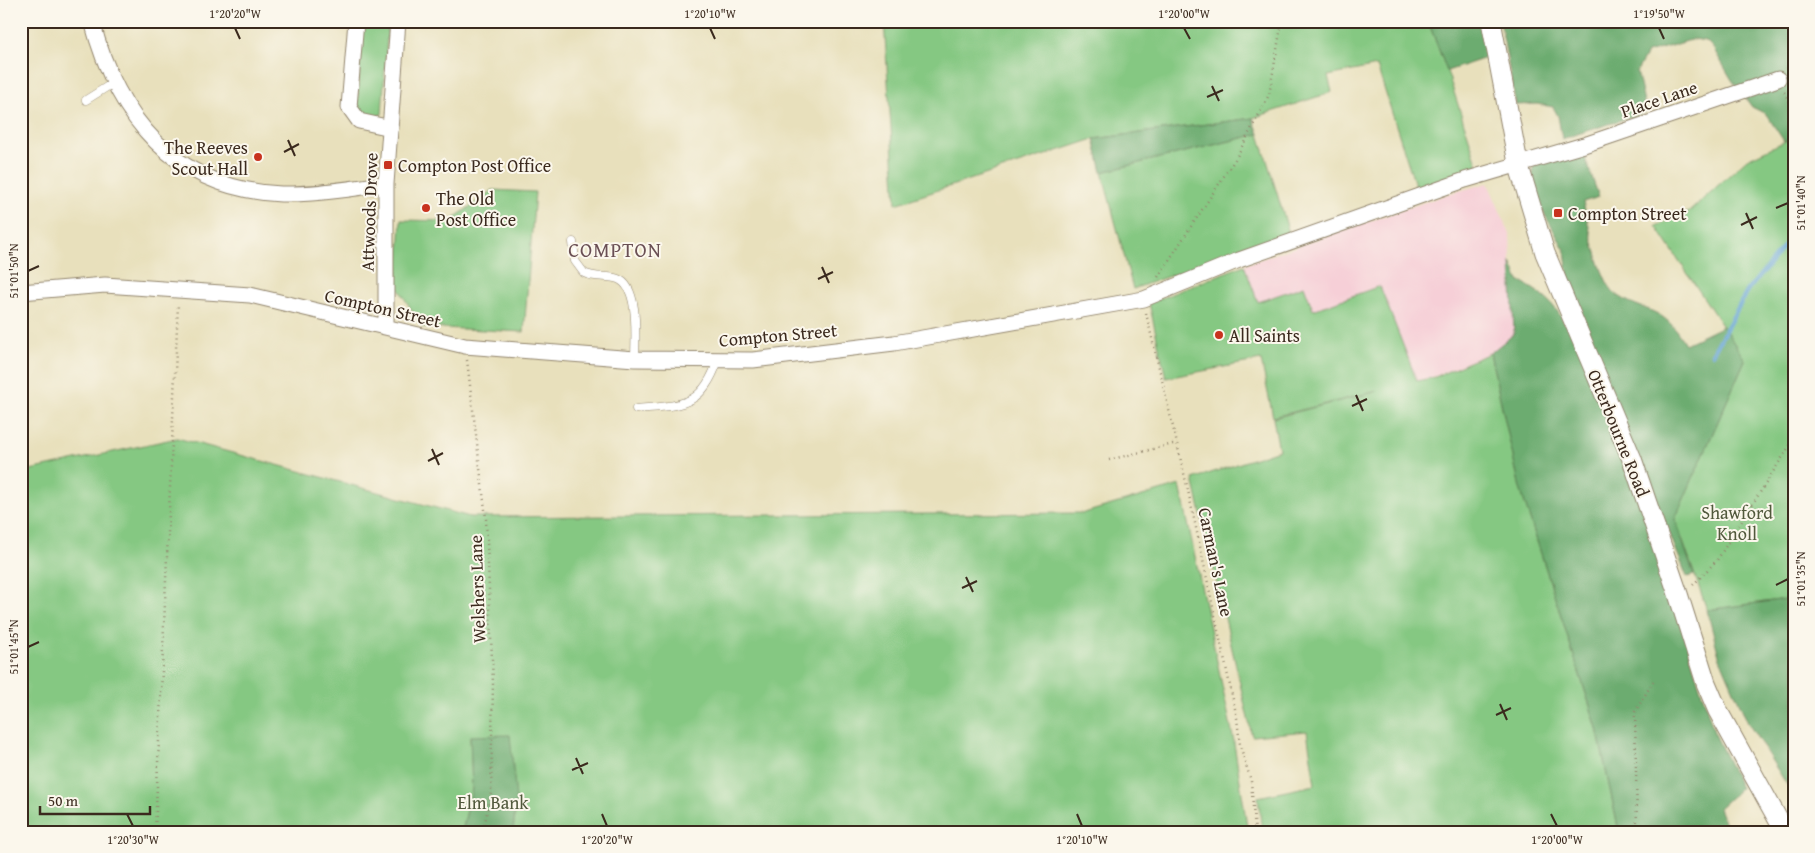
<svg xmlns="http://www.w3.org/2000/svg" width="1815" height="853" viewBox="0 0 1815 853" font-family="'Gentium Book Plus',serif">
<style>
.built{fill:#f6cfd7}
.green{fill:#85c882;stroke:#607950}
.forest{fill:#6cac70;stroke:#546b47}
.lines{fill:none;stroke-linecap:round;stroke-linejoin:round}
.stream{stroke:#60a2d3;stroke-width:4.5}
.service-casing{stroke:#92856d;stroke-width:9}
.minor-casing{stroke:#92856d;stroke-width:17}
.tertiary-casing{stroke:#92856d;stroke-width:21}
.path{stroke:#92856d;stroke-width:2.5;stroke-dasharray:1 4;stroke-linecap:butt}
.service{stroke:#fff;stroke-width:8}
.minor{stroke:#fff;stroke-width:15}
.tertiary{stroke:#fff;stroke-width:19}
.ticks{fill:none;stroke:#3b2a1e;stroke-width:2}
.poi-dot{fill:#c8321e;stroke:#fbf7ec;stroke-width:2}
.labels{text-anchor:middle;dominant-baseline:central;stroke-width:4;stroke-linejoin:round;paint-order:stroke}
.street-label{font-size:18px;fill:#3b2a1e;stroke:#fbf7ec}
.poi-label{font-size:18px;fill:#3b2a1e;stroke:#fbf7ec;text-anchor:start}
.park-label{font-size:18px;fill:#51593c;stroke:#fbf7ec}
.quarter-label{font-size:20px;letter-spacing:1px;fill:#6a4f54;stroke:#fbf7ec}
.neatline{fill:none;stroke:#3b2a1e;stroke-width:2}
.ticks-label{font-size:12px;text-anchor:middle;fill:#3b2a1e}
</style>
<rect width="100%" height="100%" fill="#fbf7ec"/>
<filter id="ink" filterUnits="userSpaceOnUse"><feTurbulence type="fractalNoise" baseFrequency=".02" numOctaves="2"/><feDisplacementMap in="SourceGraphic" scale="10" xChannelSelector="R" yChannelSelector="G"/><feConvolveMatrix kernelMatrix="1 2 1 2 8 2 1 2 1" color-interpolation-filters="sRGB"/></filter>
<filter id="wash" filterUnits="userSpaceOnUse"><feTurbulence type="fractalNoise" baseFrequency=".0096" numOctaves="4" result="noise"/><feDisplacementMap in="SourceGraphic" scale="20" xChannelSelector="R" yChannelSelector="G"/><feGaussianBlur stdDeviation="1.12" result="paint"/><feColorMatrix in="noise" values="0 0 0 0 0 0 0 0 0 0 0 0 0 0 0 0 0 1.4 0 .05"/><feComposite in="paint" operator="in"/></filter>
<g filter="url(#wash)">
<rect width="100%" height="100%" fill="#e8e0bc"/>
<!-- built -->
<path class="built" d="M1488,183L1510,234L1514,334L1491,352L1435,376L1416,381L1380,286L1313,310L1303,286L1258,302L1244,265L1451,193Z"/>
<!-- green -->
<path class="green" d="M363,21H388L382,114L375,117L360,114L357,108Z
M884,21H1428L1447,71L1478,166L1416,188L1377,66L1328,76L1332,92L1253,118L1094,139L896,204Z
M1259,134L1289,233L1133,289L1102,172Z
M1794,137V598L1707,610L1675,519L1745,360L1656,226L1689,212L1747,159Z
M493,190L535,192L524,332L422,327L397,286L401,220L450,221Z
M1244,265L1258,302L1304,286L1313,310L1380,286L1417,381L1435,377L1490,353L1520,488L1597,728L1619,832H1262L1258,797L1315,785L1307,731L1252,736L1193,479L1279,450L1273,418L1378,391L1273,417L1261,360L1166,378L1149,303Z
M177,438L470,517L1084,513L1180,485L1233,737L1248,832H513L516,799L470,736L472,789L462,832H21V472Z"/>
<!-- forest -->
<path class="forest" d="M1428,21H1480L1489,57L1447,71Z
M1500,21H1794V137L1784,141L1766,114L1752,107L1732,80L1713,48L1706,41L1694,39L1647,53L1637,71L1646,112L1562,139L1558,116L1553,107L1537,104L1516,105Z
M1253,118L1259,134L1102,172L1094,139Z
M1583,152L1599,197L1583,202C1588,222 1600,281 1615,293C1628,304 1642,306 1656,313C1670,320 1677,331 1685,344L1723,326L1745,360L1675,519L1694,575L1687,577L1646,475L1691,658L1714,732L1741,788L1719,808L1728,832H1619L1597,728L1520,488L1490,353L1514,334L1511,262L1519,281C1541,292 1554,303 1566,325L1578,311L1569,282L1565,250L1538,203L1532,182L1534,165Z
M1794,598V796L1748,723L1719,656L1707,610Z
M510,735L516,799L513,832H462L472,789L470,736Z"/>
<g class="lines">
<!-- stream -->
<path class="stream" d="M1712,354L1748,290L1794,234"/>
</g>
</g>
<g filter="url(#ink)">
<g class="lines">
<defs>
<path id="service" d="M86,100L113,83
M573,242L575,261L584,273C596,279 607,275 618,279C640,287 635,340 635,359
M636,409C681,405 702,408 718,360"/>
<path id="minor" d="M92,21C117,118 175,189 281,194C316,195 352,188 386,184
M356,21L349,107L359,121L391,128
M21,292L105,285L250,295L465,346L635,359L753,360L894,343L1144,299L1239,260L1465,180L1584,145L1778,79
M386,327V184L398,21"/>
<path id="tertiary" d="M1491,21L1518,163L1545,253L1632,459L1678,594L1706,683L1718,711L1785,832"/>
</defs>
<!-- service casing -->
<use href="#service" class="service-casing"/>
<!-- minor casing -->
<use href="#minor" class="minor-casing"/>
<!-- tertiary casing -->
<use href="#tertiary" class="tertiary-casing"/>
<!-- path -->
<path class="path" d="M1787,69L1794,62
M1784,92L1794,110
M1158,277L1236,158L1269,95L1282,21
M1146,313L1187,486L1237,718L1240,745L1251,781L1255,832
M467,360L486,518L493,683L491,793L483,832
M1109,460L1177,443
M1693,585L1717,560L1794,439
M155,832L178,304
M1637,832L1635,712L1654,680"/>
<!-- service -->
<use href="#service" class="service"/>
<!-- minor -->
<use href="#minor" class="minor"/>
<!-- tertiary -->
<use href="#tertiary" class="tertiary"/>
</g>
</g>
<!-- ticks -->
<path class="ticks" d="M235,28L240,39M710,28L715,39M1184,28L1190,39M1659,28L1664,39M1212,86L1219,101M1207,97L1223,90M288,140L295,156M284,152L299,144M1776,208L1788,203M1746,213L1753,229M1741,225L1757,217M822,267L829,283M28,271L39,266M818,279L833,272M1356,395L1363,411M1352,406L1367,399M432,449L439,465M428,461L443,453M966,577L973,592M1776,585L1788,579M962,588L977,581M28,647L39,642M1500,704L1507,720M1496,715L1511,708M576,758L583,774M572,770L588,763M127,814L133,826M602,814L607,826M1077,814L1082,826M1551,814L1557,826"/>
<!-- markers -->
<g class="poi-dot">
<circle cx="258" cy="157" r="5"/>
<rect x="383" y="160" width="10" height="10" rx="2.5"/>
<circle cx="426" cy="208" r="5"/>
<rect x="1553" y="208" width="10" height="10" rx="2.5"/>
<circle cx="1219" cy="335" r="5"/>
</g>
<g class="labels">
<!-- street labels -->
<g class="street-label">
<text transform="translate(1659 99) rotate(-19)">Place Lane</text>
<text transform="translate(369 212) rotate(-88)">Attwoods Drove</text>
<text transform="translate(383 308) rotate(13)">Compton Street</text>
<text transform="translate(778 335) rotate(-5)">Compton Street</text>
<text transform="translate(1619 433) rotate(68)">Otterbourne Road</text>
<text transform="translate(1216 562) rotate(78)">Carman's Lane</text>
<text transform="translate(477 589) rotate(-92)">Welshers Lane</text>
</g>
<!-- poi labels -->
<g class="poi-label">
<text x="248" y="147" text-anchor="end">The Reeves<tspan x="248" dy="21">Scout Hall</tspan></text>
<text x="398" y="165">Compton Post Office</text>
<text x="436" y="198">The Old<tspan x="436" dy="21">Post Office</tspan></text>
<text x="1568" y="213">Compton Street</text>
<text x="1229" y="335">All Saints</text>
</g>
<!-- park labels -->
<g class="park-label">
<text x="1737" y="512">Shawford<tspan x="1737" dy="21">Knoll</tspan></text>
<text x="493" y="802">Elm Bank</text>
</g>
<!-- quarter labels -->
<g class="quarter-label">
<text x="615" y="249">COMPTON</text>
</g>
</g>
<!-- margin -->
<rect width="1815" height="853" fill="none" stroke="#fbf7ec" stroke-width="55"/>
<!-- scale -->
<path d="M40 806v8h110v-8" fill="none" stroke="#3b2a1e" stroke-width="2.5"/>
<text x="48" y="806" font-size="15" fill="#3b2a1e" stroke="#fbf7ec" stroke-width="4" paint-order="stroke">50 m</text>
<rect x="28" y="28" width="1760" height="798" class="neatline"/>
<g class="ticks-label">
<text x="235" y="18">1°20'20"W</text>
<text x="710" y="18">1°20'10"W</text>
<text x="1184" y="18">1°20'00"W</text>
<text x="1659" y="18">1°19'50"W</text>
<text transform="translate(1801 203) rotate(-90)" y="4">51°01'40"N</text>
<text transform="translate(14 271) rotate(-90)" y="4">51°01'50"N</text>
<text transform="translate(1801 579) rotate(-90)" y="4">51°01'35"N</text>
<text transform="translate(14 647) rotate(-90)" y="4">51°01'45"N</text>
<text x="133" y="844">1°20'30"W</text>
<text x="607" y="844">1°20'20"W</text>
<text x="1082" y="844">1°20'10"W</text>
<text x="1557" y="844">1°20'00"W</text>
</g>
</svg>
